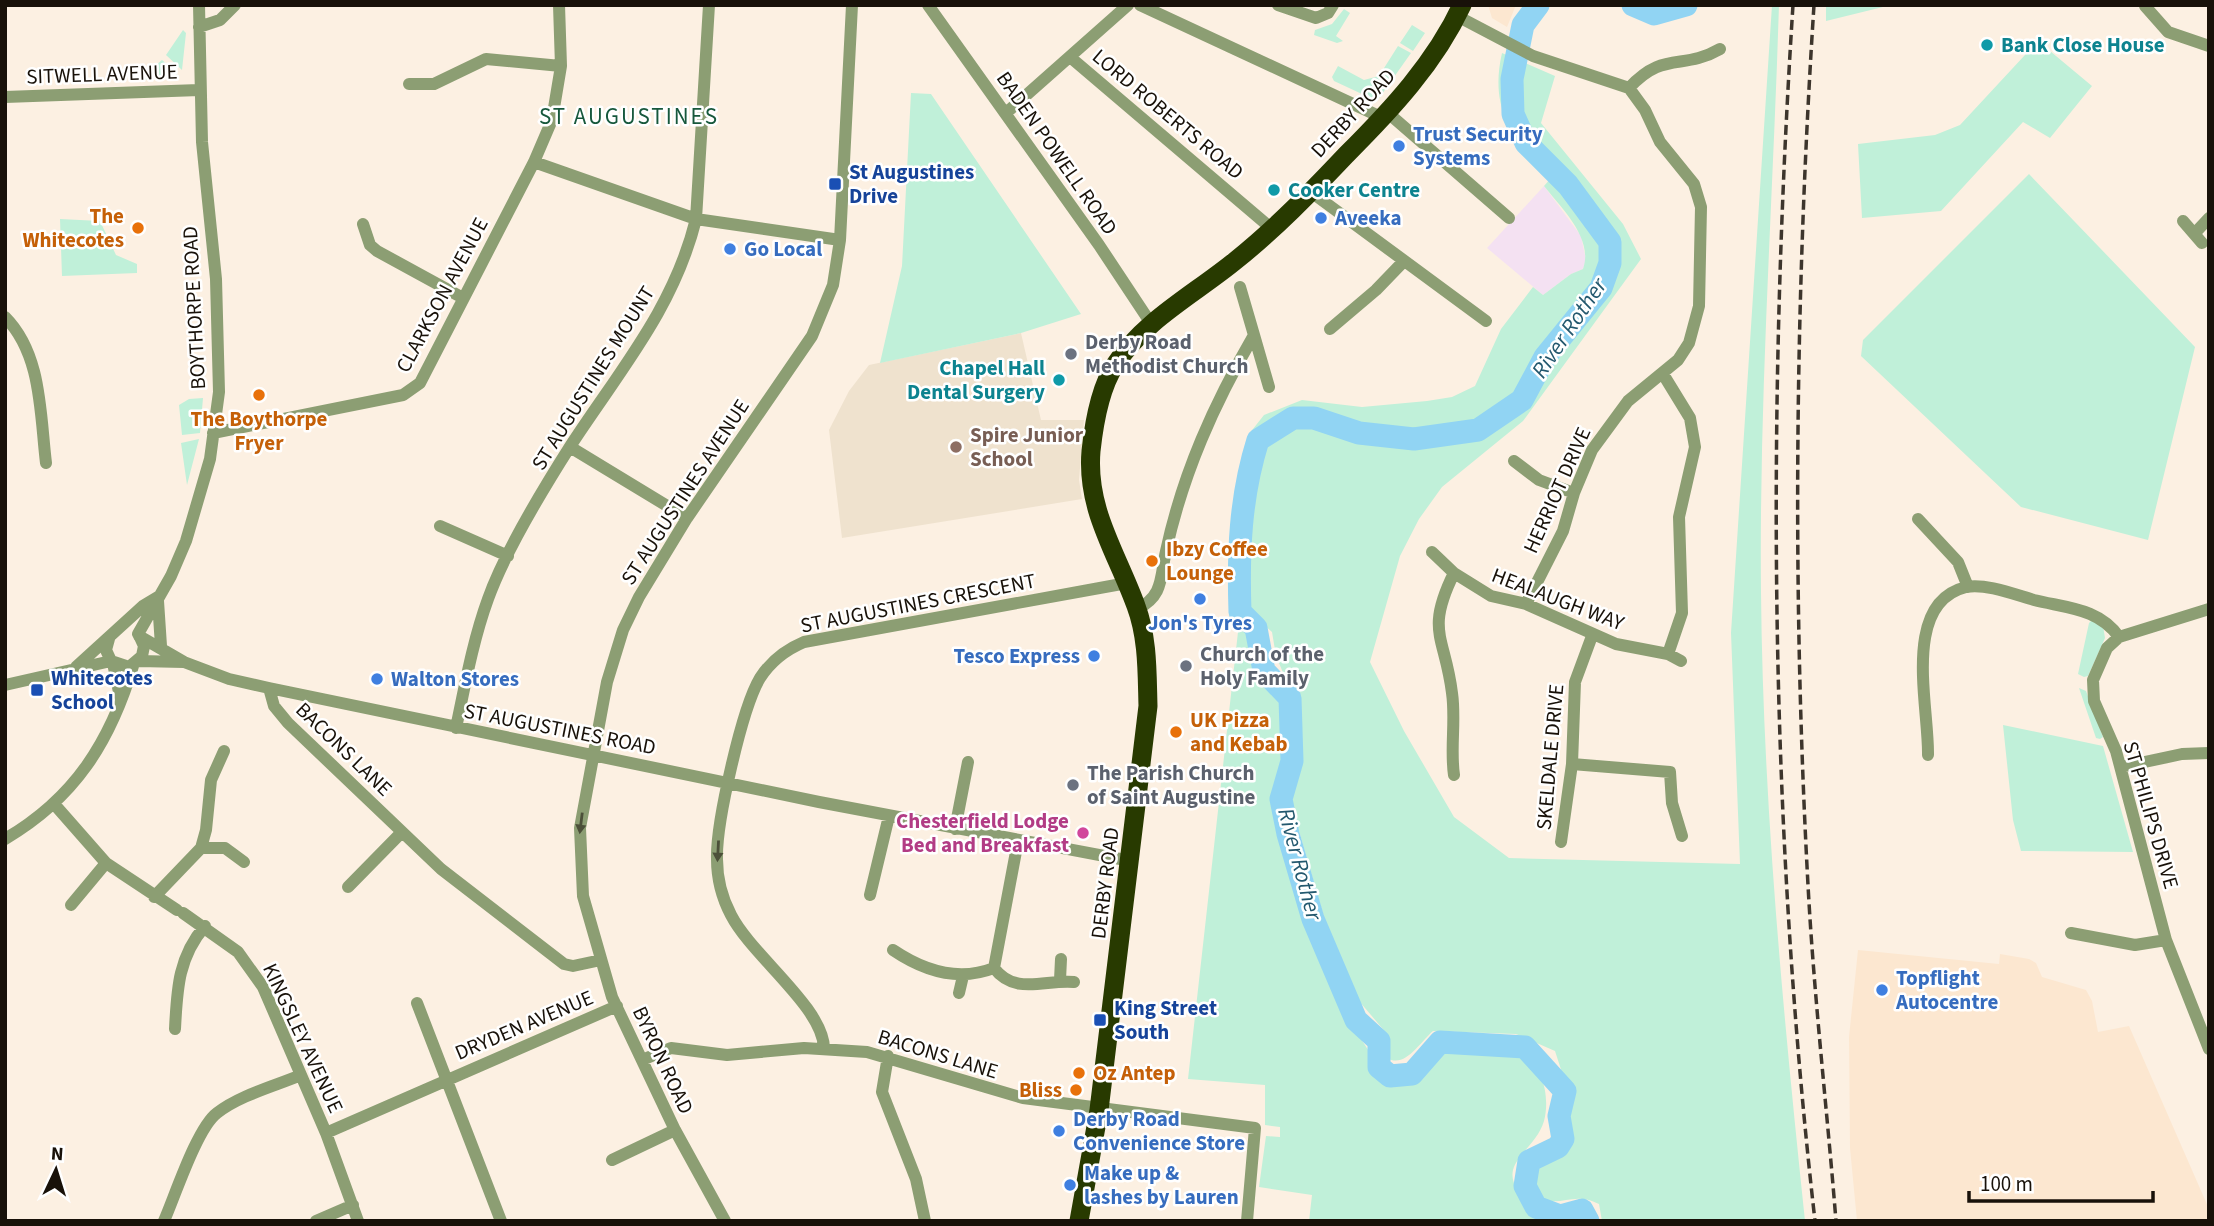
<svg xmlns="http://www.w3.org/2000/svg" width="2214" height="1226" viewBox="0 0 2214 1226" font-family="'Source Sans 3',sans-serif">
<style>
.built{fill:#fce7d0}
.industrial{fill:#f4e1f2}
.education{fill:#efe2ce}
.green{fill:#c0f0d9}
.lines{fill:none;stroke-linecap:round;stroke-linejoin:round}
.river{stroke:#91d4f3;stroke-width:23}
.minor{stroke:#8c9e73;stroke-width:12}
.highway{stroke:#283a00;stroke-width:19}
.rail{stroke:#3d352c;stroke-width:3.5;stroke-dasharray:10 5;stroke-linecap:butt}
.oneway{fill:#4c5039}
.culture-dot{fill:#0f9aa8;stroke:#fff;stroke-width:2.5}
.shop-dot{fill:#3f7fe0;stroke:#fff;stroke-width:2.5}
.transit-dot{fill:#1a4fb4;stroke:#fff;stroke-width:2.5}
.food-dot{fill:#e8710a;stroke:#fff;stroke-width:2.5}
.worship-dot{fill:#6b7280;stroke:#fff;stroke-width:2.5}
.education-dot{fill:#8d6e63;stroke:#fff;stroke-width:2.5}
.hotel-dot{fill:#d1479c;stroke:#fff;stroke-width:2.5}
.labels{text-anchor:middle;dominant-baseline:central;stroke-width:5;stroke-linejoin:round;paint-order:stroke}
.culture-label{font-size:21px;font-weight:bold;fill:#0d838f;stroke:#fff;text-anchor:start}
.street-label{font-size:21px;fill:#181109;stroke:#fff}
.shop-label{font-size:21px;font-weight:bold;fill:#366cbe;stroke:#fff;text-anchor:start}
.transit-label{font-size:21px;font-weight:bold;fill:#164399;stroke:#fff;text-anchor:start}
.food-label{font-size:21px;font-weight:bold;fill:#c56008;stroke:#fff;text-anchor:start}
.worship-label{font-size:21px;font-weight:bold;fill:#5b616d;stroke:#fff;text-anchor:start}
.education-label{font-size:21px;font-weight:bold;fill:#785e54;stroke:#fff;text-anchor:start}
.hotel-label{font-size:21px;font-weight:bold;fill:#b23c85;stroke:#fff;text-anchor:end}
.neighbourhood-label{font-size:23px;letter-spacing:2px;fill:#17583c;stroke:#fff}
.water-label{font-size:23px;font-style:italic;fill:#23586e;stroke:#fff}
</style>
<rect width="100%" height="100%" fill="#fcf0e2"/>
<!-- built -->
<path class="built" d="M1488,5H1516L1507,27L1492,18Z
M1858,950L1999,964L2000,954L2029,959L2036,963L2042,977L2086,990L2092,1001L2098,1032L2129,1026L2209,1209V1221H1857L1850,1148L1849,1037Z"/>
<!-- industrial -->
<path class="industrial" d="M1544,186L1581,236L1586,260L1583,269L1571,274L1543,295L1487,248Z"/>
<!-- education -->
<path class="education" d="M1021,333L1041,420H1084L1079,480L1082,499L842,538L829,430L849,391L869,365Z"/>
<!-- green -->
<path class="green" d="M1772,5H1779C1773,201 1759,396 1761,592C1763,802 1783,1012 1805,1221H1602L1599,1204C1573,1191 1563,1207 1541,1199L1535,1182L1536,1169L1549,1157L1563,1152L1568,1091L1555,1051L1516,1034L1433,1031C1420,1042 1405,1069 1387,1058L1388,1035L1359,1001L1324,917L1291,803L1302,738L1299,695L1284,675L1276,656L1272,632L1246,609C1245,553 1247,499 1263,445L1249,434L1264,415L1302,400L1362,407L1427,401L1452,397L1475,386L1501,329L1533,287L1543,295L1571,274L1583,269C1594,238 1561,208 1544,186L1551,178C1513,140 1489,110 1502,53L1555,76L1541,123L1623,224L1641,259L1523,421L1442,487L1419,519L1400,556L1370,662L1404,731L1454,817L1509,858L1740,864L1731,633Z
M1826,5H1891L1826,21Z
M1344,9L1350,13L1336,36L1343,41L1337,43L1314,35L1315,30L1332,24Z
M1412,25L1425,33L1413,51L1400,43Z
M183,30L186,33L182,70L166,55Z
M2038,41L2092,86L2050,138L2023,122L1941,211L1862,218L1858,144L1935,135L1960,125Z
M1398,46L1411,53L1377,101L1334,81L1332,77L1338,66L1364,80L1379,76Z
M162,60L177,73L176,78L138,80Z
M911,93L931,94L1081,314L1021,333L880,363L902,266Z
M2029,174L2195,347L2148,540L2021,507L1861,356L1863,340Z
M60,219L100,221L116,255L137,264V273L62,276Z
M203,398L200,433L182,435L179,405L189,399Z
M199,439L187,485L181,443Z
M2093,619L2103,626L2105,638L2088,676L2084,677L2078,674L2089,623Z
M1239,623L1251,632L1257,674L1282,699L1284,760L1275,806L1289,860L1305,916L1350,1022L1374,1059L1372,1067L1377,1079L1412,1078L1441,1048C1460,1049 1505,1046 1521,1054C1544,1066 1550,1098 1544,1121C1538,1142 1517,1154 1513,1170C1510,1183 1520,1194 1527,1204C1537,1220 1557,1220 1575,1218L1579,1221H1309L1312,1195L1259,1187L1266,1136L1280,1137V1127L1265,1125V1085L1188,1079Z
M2079,688L2086,691L2103,737L2100,739L2096,738Z
M2003,725L2103,746L2133,852L2021,851L2013,820Z"/>
<g class="lines">
<!-- river -->
<path class="river" d="M1538,5L1523,25L1512,79L1513,114L1526,143L1568,185L1610,242V263L1601,288L1545,357L1522,400L1478,430L1414,439L1359,433L1314,418H1293L1258,440C1240,497 1238,553 1240,612L1256,628L1264,671L1290,698L1292,761L1281,799L1288,834L1313,919L1356,1020L1379,1041V1067L1390,1076L1412,1074L1440,1042L1525,1047L1565,1091L1559,1116L1563,1139L1558,1147L1529,1161L1525,1186L1536,1207L1560,1216L1582,1210L1588,1221
M1633,5L1654,14L1686,5"/>
<!-- minor -->
<path class="minor" d="M928,5L1099,245L1152,325
M1140,5L1383,118
M1278,5L1316,18L1328,13L1333,5
M2145,6L2168,32L2209,46
M1457,16L1533,56L1629,88L1645,110L1660,142L1694,184L1701,207L1699,306L1689,343L1678,360L1628,401L1592,450L1574,493L1563,531L1526,604
M199,27L220,20L235,5
M1070,57L1272,229
M409,84H434L486,59L561,66
M1629,88C1664,50 1682,71 1720,49
M5,97L199,90
M1006,113L1128,5
M1388,113L1509,218
M534,162L696,219L840,240
M1311,192L1486,321
M2183,221L2202,243
M363,224L370,245L377,251L463,298
M2195,233L2209,218
M5,317C42,354 40,414 46,463
M1330,329L1376,290L1403,262
M1254,335L1269,387
M1663,374L1690,418L1695,447L1679,517L1682,613L1668,654
M213,433L403,395L420,383L534,162L552,120L561,66L559,5
M570,447L687,518
M1514,461L1539,480L1574,493
M1918,519L1958,562L1968,587
M440,526L508,556
M1432,552L1454,573L1491,596L1526,604L1616,644L1668,654L1681,661
M158,601L161,646
M1137,609C1164,596 1160,577 1166,551C1183,473 1214,404 1254,335L1240,287
M2209,609L2119,637L2107,648L2093,680L2094,701L2116,751L2166,940L2209,1049
M138,634L171,576L186,541L210,459L219,392L216,279L202,142L199,5
M139,636L184,662L229,679L269,688L819,802L1131,861
M109,639L106,650L111,661L129,667L142,656L144,646L139,635
M139,661L184,662
M113,663L120,697
M76,667L143,606L158,597
M5,685L111,661
M269,688L274,706L288,723L441,869L564,964L573,966L601,960
M456,728C465,685 473,640 488,599C505,551 543,489 571,445C620,370 674,308 696,219L709,5
M1928,755C1929,706 1901,603 1966,587C1986,583 2016,595 2034,600C2066,608 2099,608 2119,637
M1572,764L1670,772L1672,803L1682,836
M2121,767L2182,754L2209,753
M1454,775C1450,748 1456,721 1452,693C1445,636 1425,632 1454,573
M55,805L106,863L177,910
M955,829L968,762
M5,839C75,798 110,742 133,666
M1561,842L1572,764L1575,682L1592,636
M201,848H225L244,862
M348,887L402,832
M870,895L889,816
M154,897L201,848L206,830L211,780L224,751
M71,905L106,863
M183,913L238,952L263,987L326,1133L358,1221
M2071,933L2135,945L2166,940
M893,950C924,971 958,982 994,968
M994,968L1018,841
M994,968C1015,996 1046,979 1074,982
M1060,980L1061,959
M959,993L963,976
M417,1003L501,1221
M175,1029C177,990 178,957 205,926
M824,1048C823,1007 752,956 731,915C722,898 717,878 717,859C716,823 742,708 760,678C771,661 785,650 804,642L1127,583
M888,1056L882,1092L916,1179L925,1221
M642,1060L671,1048L727,1055L804,1048L867,1052L1023,1098L1255,1128L1247,1221
M326,1133L617,1006
M612,1160L675,1130
M164,1221C175,1196 197,1128 217,1113C240,1095 275,1086 301,1075
M316,1221L353,1205
M725,1221L675,1130L612,997L583,896L580,828L607,682L623,630L639,597L687,518L812,336L833,285L840,240L852,5"/>
<!-- highway -->
<path class="highway" d="M1079,1221L1099,1110L1148,706C1147,673 1148,638 1136,606C1117,553 1086,510 1091,451C1094,423 1100,388 1115,365C1143,321 1196,293 1235,261C1275,229 1311,192 1346,155C1391,110 1435,63 1462,5"/>
<!-- rail -->
<path class="rail" d="M1793,5C1767,410 1769,817 1815,1221
M1814,5C1795,298 1792,592 1808,885C1814,997 1827,1109 1836,1221"/>
</g>
<!-- one-way arrows -->
<defs><path id="oneway-solid" d="M-6-.8H1V-3.2L6.5 0L1 3.2V.8H-6Z" transform="scale(1.75)"/></defs>
<g class="oneway">
<use href="#oneway-solid" transform="translate(581 823) rotate(97)"/>
<use href="#oneway-solid" transform="translate(718 851) rotate(93)"/>
</g>
<!-- markers -->
<g class="culture-dot">
<circle cx="1987" cy="45" r="7"/>
<circle cx="1274" cy="190" r="7"/>
<circle cx="1059" cy="380" r="7"/>
</g>
<g class="shop-dot">
<circle cx="1399" cy="146" r="7"/>
<circle cx="1321" cy="218" r="7"/>
<circle cx="730" cy="249" r="7"/>
<circle cx="1200" cy="599" r="7"/>
<circle cx="1094" cy="656" r="7"/>
<circle cx="377" cy="679" r="7"/>
<circle cx="1882" cy="990" r="7"/>
<circle cx="1059" cy="1131" r="7"/>
<circle cx="1070" cy="1185" r="7"/>
</g>
<g class="transit-dot">
<rect x="828" y="177" width="14" height="14" rx="3.5"/>
<rect x="30" y="683" width="14" height="14" rx="3.5"/>
<rect x="1093" y="1013" width="14" height="14" rx="3.5"/>
</g>
<g class="food-dot">
<circle cx="138" cy="228" r="7"/>
<circle cx="259" cy="395" r="7"/>
<circle cx="1152" cy="561" r="7"/>
<circle cx="1176" cy="732" r="7"/>
<circle cx="1079" cy="1073" r="7"/>
<circle cx="1076" cy="1090" r="7"/>
</g>
<g class="worship-dot">
<circle cx="1071" cy="354" r="7"/>
<circle cx="1186" cy="666" r="7"/>
<circle cx="1073" cy="785" r="7"/>
</g>
<circle class="education-dot" cx="956" cy="447" r="7"/>
<circle class="hotel-dot" cx="1083" cy="833" r="7"/>
<g class="labels">
<!-- culture labels -->
<g class="culture-label">
<text x="2001" y="45">Bank Close House</text>
<text x="1288" y="190">Cooker Centre</text>
<text x="1045" y="368" text-anchor="end">Chapel Hall<tspan x="1045" dy="24">Dental Surgery</tspan></text>
</g>
<!-- street labels -->
<g class="street-label">
<text transform="translate(102 74) rotate(-2)">SITWELL AVENUE</text>
<text transform="translate(1353 113) rotate(-47)">DERBY ROAD</text>
<text transform="translate(1168 114) rotate(40)">LORD ROBERTS ROAD</text>
<text transform="translate(1057 153) rotate(55)">BADEN POWELL ROAD</text>
<text transform="translate(442 295) rotate(-62)">CLARKSON AVENUE</text>
<text transform="translate(194 308) rotate(-93)">BOYTHORPE ROAD</text>
<text transform="translate(593 378) rotate(-58)">ST AUGUSTINES MOUNT</text>
<text transform="translate(1557 490) rotate(-66)">HERRIOT DRIVE</text>
<text transform="translate(685 492) rotate(-57)">ST AUGUSTINES AVENUE</text>
<text transform="translate(1558 599) rotate(21)">HEALAUGH WAY</text>
<text transform="translate(918 603) rotate(-11)">ST AUGUSTINES CRESCENT</text>
<text transform="translate(560 729) rotate(11)">ST AUGUSTINES ROAD</text>
<text transform="translate(344 749) rotate(44)">BACONS LANE</text>
<text transform="translate(1550 757) rotate(-85)">SKELDALE DRIVE</text>
<text transform="translate(2151 815) rotate(74)">ST PHILIPS DRIVE</text>
<text transform="translate(1105 883) rotate(-83)">DERBY ROAD</text>
<text transform="translate(524 1025) rotate(-23)">DRYDEN AVENUE</text>
<text transform="translate(303 1038) rotate(65)">KINGSLEY AVENUE</text>
<text transform="translate(938 1054) rotate(17)">BACONS LANE</text>
<text transform="translate(663 1060) rotate(65)">BYRON ROAD</text>
</g>
<!-- shop labels -->
<g class="shop-label">
<text x="1413" y="134">Trust Security<tspan x="1413" dy="24">Systems</tspan></text>
<text x="1335" y="218">Aveeka</text>
<text x="744" y="249">Go Local</text>
<text x="1200" y="623" text-anchor="middle">Jon's Tyres</text>
<text x="1080" y="656" text-anchor="end">Tesco Express</text>
<text x="391" y="679">Walton Stores</text>
<text x="1896" y="978">Topflight<tspan x="1896" dy="24">Autocentre</tspan></text>
<text x="1073" y="1119">Derby Road<tspan x="1073" dy="24">Convenience Store</tspan></text>
<text x="1084" y="1173">Make up &amp;<tspan x="1084" dy="24">lashes by Lauren</tspan></text>
</g>
<!-- transit labels -->
<g class="transit-label">
<text x="849" y="172">St Augustines<tspan x="849" dy="24">Drive</tspan></text>
<text x="51" y="678">Whitecotes<tspan x="51" dy="24">School</tspan></text>
<text x="1114" y="1008">King Street<tspan x="1114" dy="24">South</tspan></text>
</g>
<!-- food labels -->
<g class="food-label">
<text x="124" y="216" text-anchor="end">The<tspan x="124" dy="24">Whitecotes</tspan></text>
<text x="259" y="419" text-anchor="middle">The Boythorpe<tspan x="259" dy="24">Fryer</tspan></text>
<text x="1166" y="549">Ibzy Coffee<tspan x="1166" dy="24">Lounge</tspan></text>
<text x="1190" y="720">UK Pizza<tspan x="1190" dy="24">and Kebab</tspan></text>
<text x="1093" y="1073">Oz Antep</text>
<text x="1062" y="1090" text-anchor="end">Bliss</text>
</g>
<!-- worship labels -->
<g class="worship-label">
<text x="1085" y="342">Derby Road<tspan x="1085" dy="24">Methodist Church</tspan></text>
<text x="1200" y="654">Church of the<tspan x="1200" dy="24">Holy Family</tspan></text>
<text x="1087" y="773">The Parish Church<tspan x="1087" dy="24">of Saint Augustine</tspan></text>
</g>
<!-- education labels -->
<g class="education-label">
<text x="970" y="435">Spire Junior<tspan x="970" dy="24">School</tspan></text>
</g>
<!-- hotel labels -->
<g class="hotel-label">
<text x="1069" y="821">Chesterfield Lodge<tspan x="1069" dy="24">Bed and Breakfast</tspan></text>
</g>
<!-- neighbourhood labels -->
<g class="neighbourhood-label">
<text x="629" y="116">ST AUGUSTINES</text>
</g>
<!-- water labels -->
<g class="water-label">
<text transform="translate(1569 328) rotate(-56)">River Rother</text>
<text transform="translate(1300 864) rotate(75)">River Rother</text>
</g>
</g>
<!-- border -->
<rect width="2214" height="1226" fill="none" stroke="#181109" stroke-width="14"/>
<!-- north arrow -->
<g transform="translate(56 1170) rotate(4)" stroke="#ffffff" stroke-width="5" paint-order="stroke">
<path d="M0-5L12 26L0 18L-12 26Z" fill="#181109"/>
<text y="-10" font-size="19" font-weight="bold" text-anchor="middle" fill="#181109">N</text>
</g>
<!-- scale -->
<path d="M1969 1191v10h184v-10" fill="none" stroke="#181109" stroke-width="3.5"/>
<text x="1980" y="1191" font-size="21" fill="#181109" stroke="#ffffff" stroke-width="5" paint-order="stroke">100 m</text>
</svg>
